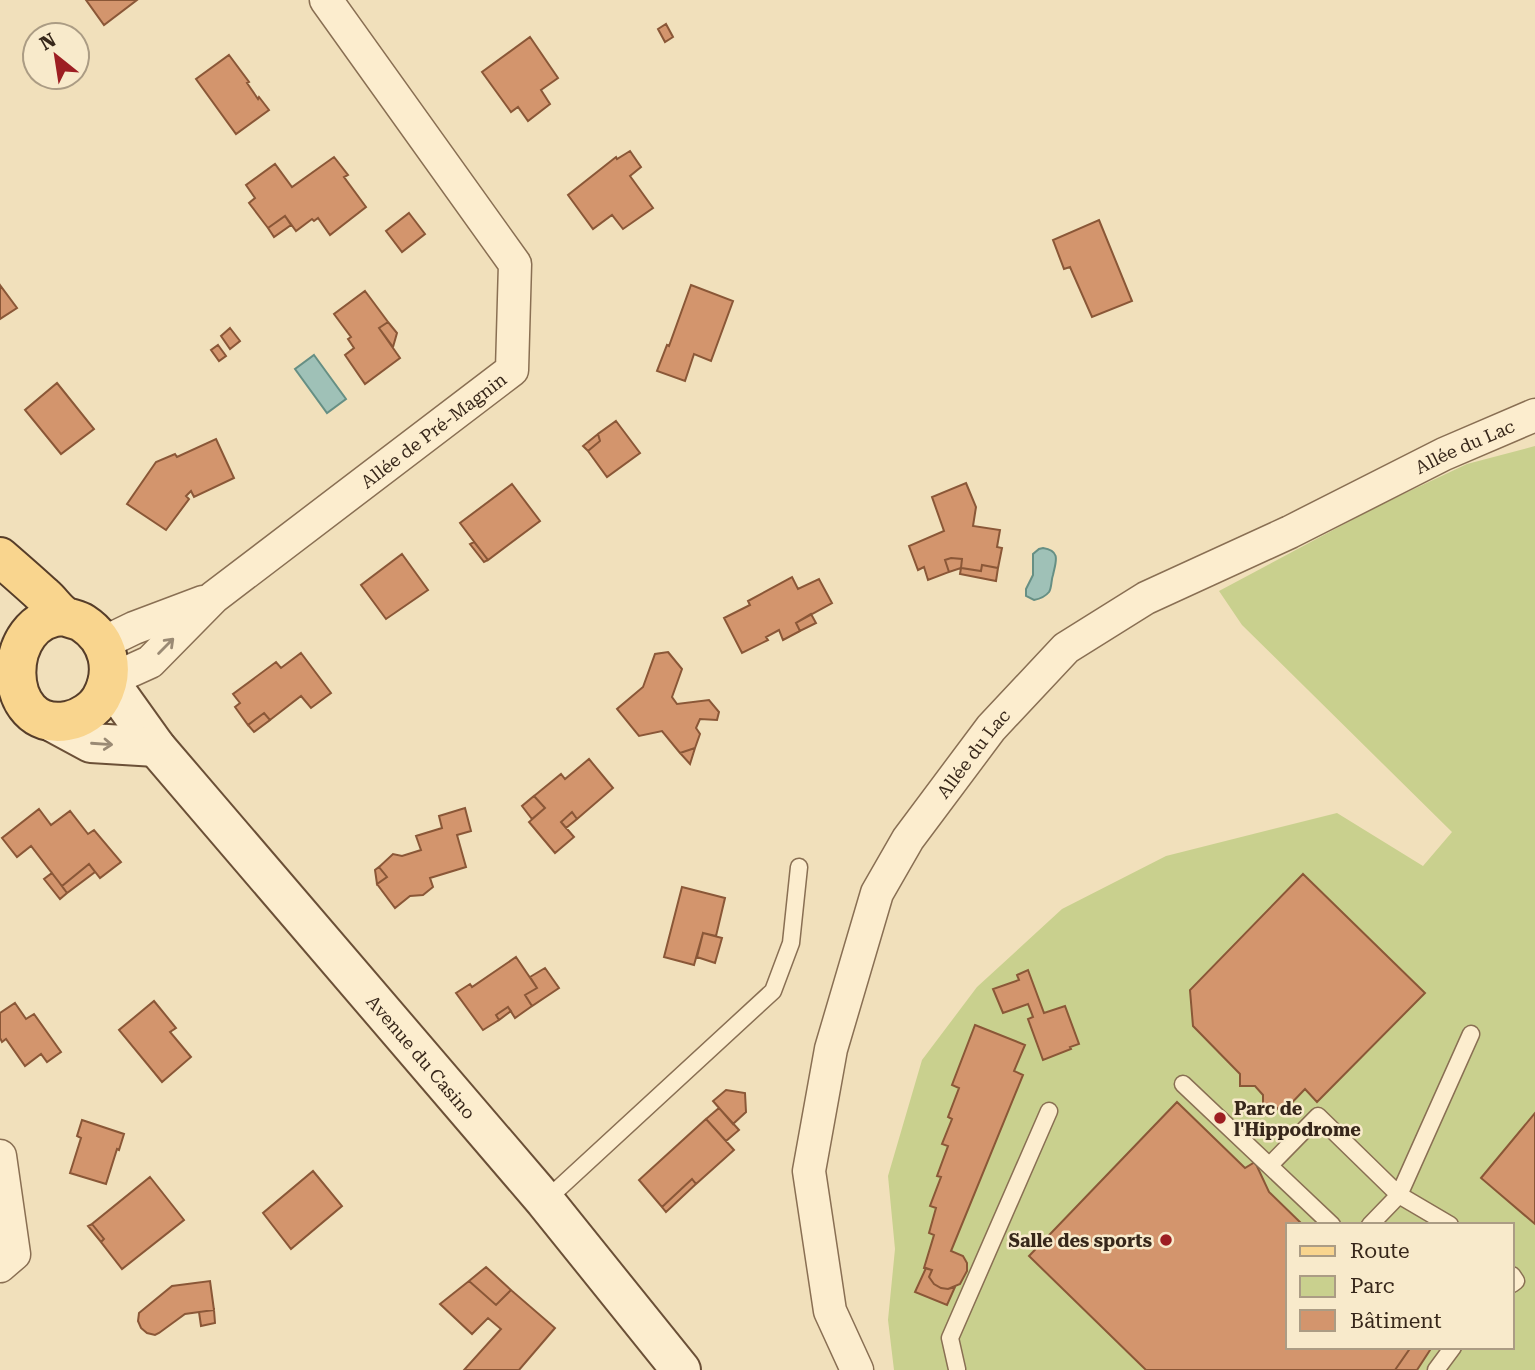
<svg xmlns="http://www.w3.org/2000/svg" width="1535" height="1370" viewBox="0 0 1535 1370" font-family="'Roboto Serif',serif">
<style>
.green{fill:#c9d08e;fill-rule:evenodd}
.water{fill:#9fc1b7;stroke:#668f84;stroke-width:2}
.building{fill:#d3956d;stroke:#8a5737;stroke-width:2}
.lines{fill:none;stroke-linecap:round;stroke-linejoin:round}
.lane-casing{stroke:#896f53;stroke-width:19}
.street-casing{stroke:#896f53;stroke-width:35}
.secondary-casing{stroke:#6b5037;stroke-width:42}
.primary-casing{stroke:#563d29;stroke-width:42}
.lane{stroke:#fcedce;stroke-width:16}
.street{stroke:#fcedce;stroke-width:32}
.secondary{stroke:#fcedce;stroke-width:38}
.primary{stroke:#f9d58e;stroke-width:38}
.oneway{stroke:#9a8a74}
.poi-dot{fill:#9d1e22;stroke:#f8eacb;stroke-width:2.5}
.labels{text-anchor:middle;dominant-baseline:central;stroke-width:5;stroke-linejoin:round;paint-order:stroke}
.street-label{font-size:18px;fill:#37271a;stroke:#f8eacb}
.poi-label{font-size:18px;font-weight:bold;fill:#37271a;stroke:#f8eacb;text-anchor:start}
</style>
<rect width="100%" height="100%" fill="#f1e0bb"/>
<!-- green -->
<path class="green" d="M1535,446V1370H894L888,1320L895,1249L888,1176L922,1060L977,987L1062,909L1166,856L1337,813L1423,866L1452,832L1242,625L1219,591L1380,505L1467,464ZM1288,1225H1512V1347H1288Z"/>
<!-- water -->
<path class="water" d="M314,355L346,399L327,413L295,369Z
M1043,548C1061,551 1056,561 1053,575C1051,580 1052,587 1049,592C1045,597 1039,599 1034,600L1026,596V589L1033,575V554L1039,549Z"/>
<!-- building -->
<path class="building" d="M86,0H137L104,25Z
M666,24L673,37L665,42L658,29Z
M530,37L558,78L541,90L550,104L528,121L518,107L511,112L482,72Z
M229,55L249,82L247,83L258,99L259,97L269,110L236,134L196,79Z
M630,151L641,167L630,176L653,208L623,229L612,215L593,229L568,195L616,157L617,159Z
M334,157L348,175L344,177L366,207L330,235L318,218L314,221L312,219L296,231L285,216L268,228L249,203L255,198L246,185L275,164L292,187Z
M409,213L425,234L402,252L386,231Z
M285,216L291,225L274,237L268,228Z
M1099,220L1132,301L1092,317L1070,267L1064,269L1053,240Z
M0,285L17,308L0,319Z
M691,285L733,301L711,361L694,354L685,381L657,371L667,345L669,346Z
M365,291L388,322L379,328L400,358L365,384L345,355L354,348L348,339L351,337L334,314Z
M388,322L397,333L393,347L379,328Z
M230,328L240,341L230,349L221,336Z
M218,345L226,356L219,361L211,350Z
M57,383L94,429L61,454L25,410Z
M616,421L640,453L607,477L588,451L600,441L598,434Z
M598,434L600,441L588,451L583,446Z
M216,439L234,478L194,497L191,491L186,496L189,499L166,530L127,504L156,462L175,454L177,457Z
M966,483L976,507L973,526L1000,530L997,547L1002,548L998,568L982,565L981,571L961,568L962,559L951,558L945,560L949,572L928,580L924,567L918,570L909,546L944,531L932,497Z
M512,484L540,521L488,560L460,523Z
M474,542L488,560L484,562L470,544Z
M402,554L428,590L386,619L361,585Z
M951,558L962,559L961,568L949,572L945,560Z
M982,565L998,568L996,581L960,574L961,568L981,571Z
M792,577L798,589L819,579L832,603L796,623L800,631L783,640L779,630L766,637L768,640L742,653L724,618L750,605L748,601Z
M811,614L816,623L800,631L796,623Z
M668,652L682,669L672,697L677,704L709,700L719,712L717,720L700,719L696,728L700,734L695,748L680,753L662,731L639,736L617,709L643,687L655,654Z
M301,653L331,693L311,708L301,696L270,720L264,713L248,725L235,707L240,703L233,694L276,662L281,668Z
M264,713L270,720L254,732L248,725Z
M695,748L690,764L680,753Z
M589,759L613,788L577,819L572,812L561,822L574,837L555,853L529,822L545,808L534,796L561,774L565,779Z
M534,796L545,808L532,819L522,806Z
M465,808L471,831L457,835L466,867L430,878L433,887L423,895L410,896L395,908L377,884L387,877L379,867L393,854L402,856L421,850L416,836L442,828L439,816Z
M39,809L51,825L70,811L88,834L94,830L121,862L100,878L89,864L62,886L31,846L17,857L2,838Z
M572,812L577,819L566,828L561,822Z
M89,864L95,872L67,893L62,886Z
M379,867L387,877L377,884L375,870Z
M52,873L67,893L60,899L44,879Z
M1303,874L1425,993L1317,1102L1305,1089L1282,1113L1275,1106L1263,1107V1095L1255,1086H1240V1074L1193,1026L1190,990Z
M682,887L725,898L716,936L703,933L694,965L664,957Z
M703,933L722,938L715,963L697,957Z
M516,957L537,988L525,995L532,1006L515,1018L508,1007L496,1015L499,1020L483,1030L456,993L470,984L472,987Z
M545,968L559,988L532,1006L525,995L537,988L530,977Z
M1028,970L1044,1013L1065,1006L1079,1044L1070,1047L1071,1049L1043,1060L1028,1019L1033,1017L1028,1004L1003,1013L993,989L1019,980L1017,975Z
M154,1001L176,1028L170,1032L191,1057L162,1082L119,1030Z
M15,1003L26,1019L34,1014L61,1052L47,1062L41,1054L25,1066L6,1039L2,1042L0,1038V1013Z
M508,1007L511,1011L499,1020L496,1015Z
M975,1025L1025,1045L1014,1071L1023,1075L951,1251L963,1256L967,1263V1271L960,1284L948,1289L941,1288L934,1284L929,1277L932,1270L924,1268L934,1235L929,1233L936,1208L930,1206L941,1177L937,1176L948,1146L942,1144L952,1119L948,1117L959,1088L952,1085Z
M726,1090L745,1093L746,1112L733,1124L713,1101Z
M1177,1102L1245,1168L1255,1162L1269,1192L1303,1225H1288V1347H1411L1395,1370H1146L1029,1256Z
M719,1108L739,1130L726,1141L706,1119Z
M1535,1113V1224L1481,1178Z
M706,1119L734,1150L696,1184L692,1179L662,1207L639,1180Z
M82,1120L124,1134L119,1150L117,1149L106,1184L70,1173L81,1138L77,1136Z
M313,1171L342,1206L291,1249L263,1213Z
M150,1177L184,1220L122,1269L101,1242L104,1239L92,1224Z
M692,1179L696,1184L666,1212L662,1207Z
M92,1224L104,1239L101,1242L88,1226Z
M486,1267L511,1290L496,1305L469,1281Z
M926,1268L932,1270L929,1277L934,1284L941,1288L948,1289L955,1287L947,1305L915,1292Z
M210,1281L214,1310L185,1314L159,1333L155,1335L147,1333L141,1328L138,1321L139,1313L172,1286Z
M469,1281L496,1305L511,1290L555,1328L519,1370H464L501,1329L488,1318L472,1334L440,1304Z
M214,1310L215,1323L201,1326L199,1312Z
M1411,1347H1432L1417,1370H1395Z"/>
<g class="lines">
<defs>
<path id="lane" d="M1183,1084L1332,1225
M1270,1165L1318,1116L1399,1195L1370,1225
M545,1201L773,991L791,943L799,867
M1450,1225L1399,1195L1471,1034
M1512,1275L1516,1281L1512,1284
M957,1369L950,1338L1049,1111
M1436,1370L1453,1347"/>
<g id="street">
<path d="M103,643L134,628L203,602"/>
<path id="s1" d="M108,681L150,662L214,597L512,370L515,264L326,0"/>
<path d="M0,1156L14,1254L0,1266"/>
<path id="s2" d="M857,1370L830,1311L809,1171L831,1049L877,893L908,839L991,728L1066,648L1146,598L1290,532L1444,454L1535,415"/>
</g>
<g id="secondary">
<path id="s3" d="M107,684L121,698L156,747L545,1201L681,1370"/>
<path d="M54,723L91,743L156,747"/>
</g>
<path id="primary" d="M0,557C15,570 30,583 44,596C51,602 56,610 63,615C69,619 77,619 83,623C109,640 116,671 101,698C95,709 80,719 67,721C0,733 0,617 64,616"/>
</defs>
<!-- lane casing -->
<use href="#lane" class="lane-casing"/>
<!-- street casing -->
<use href="#street" class="street-casing"/>
<!-- secondary casing -->
<use href="#secondary" class="secondary-casing"/>
<!-- primary casing -->
<use href="#primary" class="primary-casing"/>
<!-- lane -->
<use href="#lane" class="lane"/>
<!-- street -->
<use href="#street" class="street"/>
<!-- secondary -->
<use href="#secondary" class="secondary"/>
<!-- primary -->
<use href="#primary" class="primary"/>
</g>
<!-- one-way arrows -->
<defs><path id="oneway-shaft" d="M-6 0H5M1.5-3L5.5 0L1.5 3" fill="none" stroke-width="1.6" stroke-linecap="round" stroke-linejoin="round" transform="scale(1.75)"/></defs>
<g class="oneway">
<use href="#oneway-shaft" transform="translate(166 646) rotate(-45)"/>
<use href="#oneway-shaft" transform="translate(102 744) rotate(4)"/>
</g>
<!-- markers -->
<g class="poi-dot">
<circle cx="1220" cy="1118" r="7"/>
<circle cx="1166" cy="1240" r="7"/>
</g>
<g class="labels">
<!-- street labels -->
<g class="street-label">
<text stroke="none"><textPath href="#s1" startOffset="413">Allée de Pré-Magnin</textPath></text>
<text stroke="none"><textPath href="#s2" startOffset="1251">Allée du Lac</textPath></text>
<text stroke="none"><textPath href="#s2" startOffset="663">Allée du Lac</textPath></text>
<text stroke="none"><textPath href="#s3" startOffset="488">Avenue du Casino</textPath></text>
</g>
<!-- poi labels -->
<g class="poi-label">
<text x="1234" y="1108">Parc de<tspan x="1234" dy="21">l'Hippodrome</tspan></text>
<text x="1152" y="1240" text-anchor="end">Salle des sports</text>
</g>
</g>
<!-- legend -->
<rect x="1286" y="1223" width="228" height="126" fill="#f8eacb" stroke="#ab9c84" stroke-width="2"/>
<rect x="1300" y="1246" width="35" height="10" fill="#f9d58e" stroke="#ab9c84" stroke-width="2"/>
<text x="1350" y="1258" font-size="21" fill="#37271a">Route</text>
<rect x="1300" y="1276" width="35" height="21" fill="#c9d08e" stroke="#ab9c84" stroke-width="2"/>
<text x="1350" y="1293" font-size="21" fill="#37271a">Parc</text>
<rect x="1300" y="1310" width="35" height="21" fill="#d3956d" stroke="#ab9c84" stroke-width="2"/>
<text x="1350" y="1328" font-size="21" fill="#37271a">Bâtiment</text>
<!-- north arrow -->
<g transform="translate(56 56) rotate(330)"><circle r="33" fill="#f8eacb" stroke="#ab9c84" stroke-width="2"/>
<path d="M0-5L12 26L0 18L-12 26Z" fill="#9d1e22"/>
<text y="-10" font-size="19" font-weight="bold" text-anchor="middle" fill="#37271a">N</text>
</g>
</svg>
